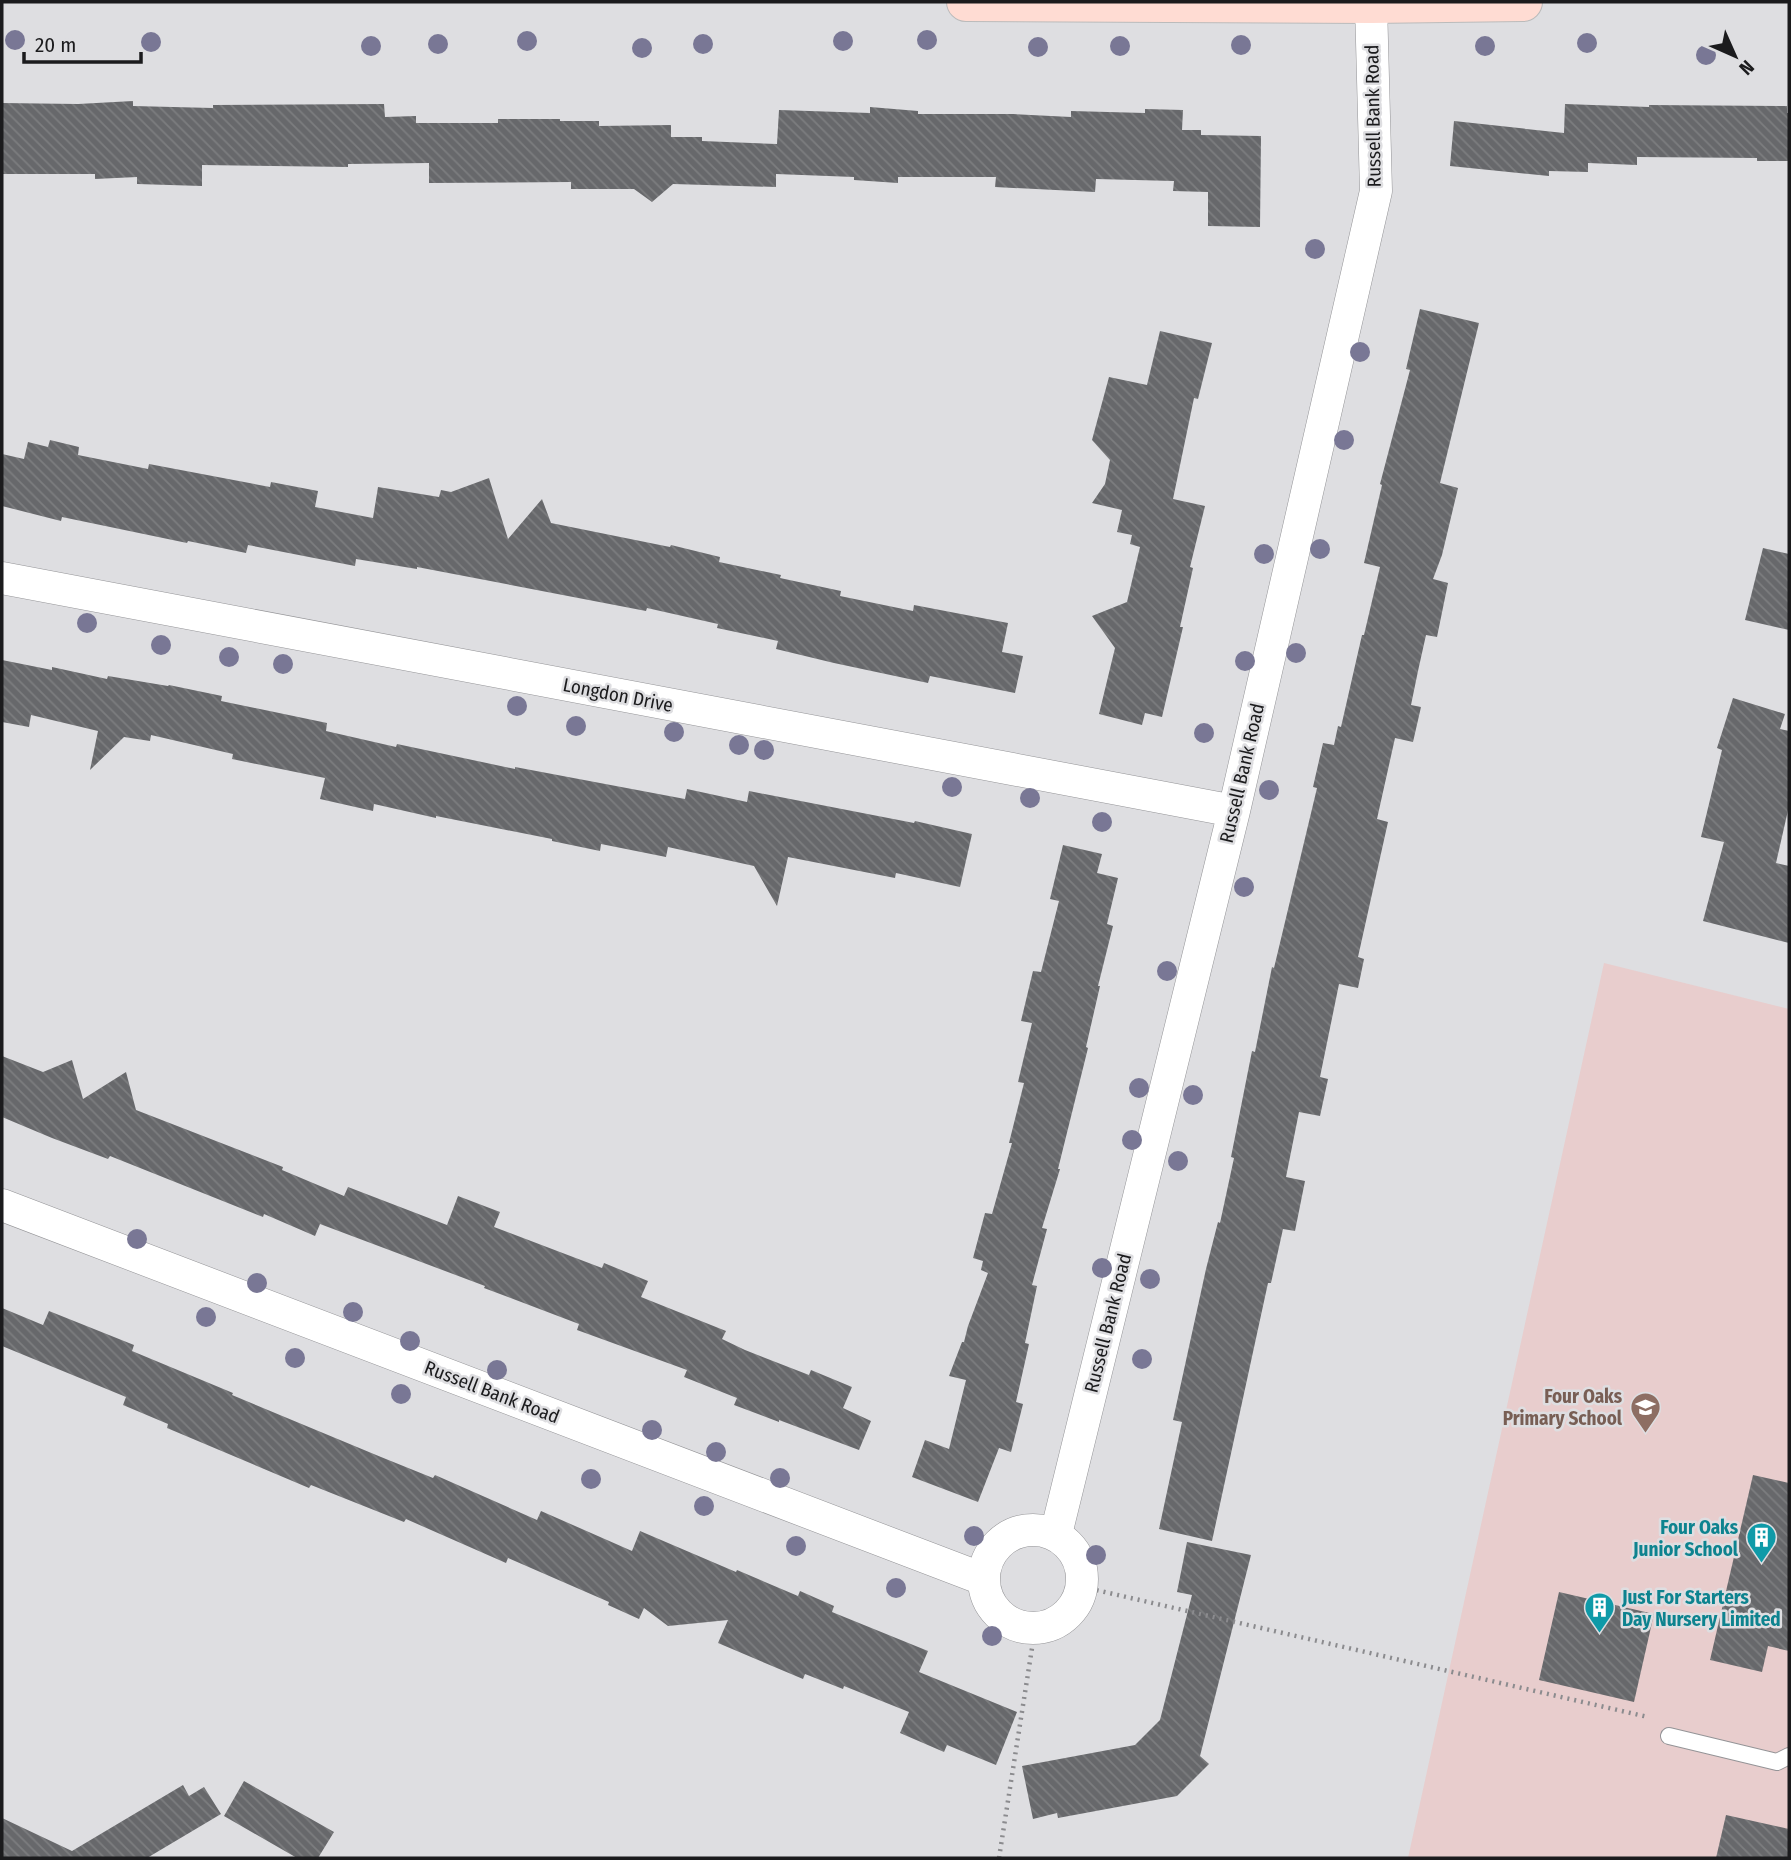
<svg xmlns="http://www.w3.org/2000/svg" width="1791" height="1860" viewBox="0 0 1791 1860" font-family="'Fira Sans Condensed',sans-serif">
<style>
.education{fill:#e8cdcd}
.building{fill:url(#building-back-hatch)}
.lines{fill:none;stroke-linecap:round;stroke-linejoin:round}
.service-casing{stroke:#949497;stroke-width:18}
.minor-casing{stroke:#949497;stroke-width:33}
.primary-casing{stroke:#bbb;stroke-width:40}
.path{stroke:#8b8b8e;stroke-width:4.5;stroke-dasharray:2 5;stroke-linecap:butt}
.service{stroke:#fff;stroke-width:16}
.minor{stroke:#fff;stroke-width:32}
.primary{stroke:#ffdcd3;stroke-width:38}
.tree{fill:#797795}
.labels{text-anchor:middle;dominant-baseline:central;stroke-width:5;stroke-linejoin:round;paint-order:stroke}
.street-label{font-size:19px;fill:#1b1b1d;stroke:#dedee1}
.education-label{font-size:19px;font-weight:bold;fill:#785e54;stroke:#dedee1;text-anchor:end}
.culture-label{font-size:19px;font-weight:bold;fill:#0d838f;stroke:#dedee1;text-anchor:end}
</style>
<defs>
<pattern id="building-back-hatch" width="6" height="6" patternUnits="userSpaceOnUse" patternTransform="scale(1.75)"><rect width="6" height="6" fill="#67686b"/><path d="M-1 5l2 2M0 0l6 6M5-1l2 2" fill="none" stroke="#7c7d7f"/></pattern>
</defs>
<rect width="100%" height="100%" fill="#dedee1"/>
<!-- education -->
<path class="education" d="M1604,963L1789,1009V1858H1408Z"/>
<!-- building -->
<path class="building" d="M133,101V106L213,108V105L384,104L385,117L416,116V123H498V119H560V121H599V126L671,125V137H702V141L777,144L779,110L870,113V107L918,111V114H1013L1071,117V111L1145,113V109L1183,110L1182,130H1201V135L1261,136L1260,227L1208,226V192L1173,191L1174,181L1096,179L1095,192L995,187L996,177H898V183L854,180V177L776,174V187L673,184L652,202L634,189H571V182L429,183V163L348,164V167L202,165V186L137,184V177L95,179V174H2V103L78,104Z
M1565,104L1649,107V105L1787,106V113H1789V161H1757V158L1637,157V165L1588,163V172L1549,171V176L1450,166L1454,121L1564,133Z
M1420,309L1479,323L1440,483L1458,488L1442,555L1433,579L1448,583L1437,637L1426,635L1418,671L1411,705L1421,707L1413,742L1395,738L1377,819L1388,822L1358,957L1364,959L1358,988L1339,984L1320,1077L1328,1079L1320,1116L1299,1112L1286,1177L1305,1181L1295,1231L1283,1229L1271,1283H1268L1212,1541L1159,1529L1182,1422L1173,1420L1206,1269L1218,1222L1220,1223L1234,1158L1231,1157L1252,1051L1255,1052L1272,967L1274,968L1317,788L1313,787L1323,743L1334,745L1338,726L1341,727L1362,635H1364L1380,567L1364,563L1382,485L1380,484L1410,370L1406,369Z
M1160,331L1212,343L1198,399L1194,398L1173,499L1205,506L1190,567L1193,568L1180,627H1183L1162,717L1145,713L1142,725L1099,714L1115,648L1092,616L1127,602L1140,547L1130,544L1132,535L1117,532L1122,510L1092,503L1105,484L1110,460L1092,440L1109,377L1147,385Z
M50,440L79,447L78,455L148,469L149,464L270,487L271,482L318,491L315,507L373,518L378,487L439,497L441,490L451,492L489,478L508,539L542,499L551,523L670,547L671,545L720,557L719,562L781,575L780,578L841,591L840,596L913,611L914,605L1008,623L1002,652L1023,656L1015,693L930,676L928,683L834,663L776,649L778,641L717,628L718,624L647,608L646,611L417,567V569L356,559L355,566L248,545L246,553L188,541L187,543L62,517L61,521L2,506V454L24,459L28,442L48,447Z
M1763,548L1789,554V630L1745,620Z
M2,660L52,670V667L107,679L108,676L168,686L169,685L222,696L221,701L327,723L326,731L396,747L397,744L515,769V767L685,799L687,789L747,802L749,791L914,823L915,821L972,834L960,887L896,873L895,878L788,857L777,906L754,866L668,847L666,857L601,844L600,851L552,841V839L436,816V818L374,804L373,811L320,799L325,778L232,759L233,754L151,735L150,741L124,737L90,770L98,731L31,715L29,727L2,722Z
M1733,698L1785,714L1780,729L1789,731V806L1776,863L1789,866V943L1703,921L1724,842L1701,837L1722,750L1717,748Z
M1063,845L1102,854L1097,873L1118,878L1107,924L1113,926L1098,986H1100L1086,1047L1088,1048L1058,1169H1060L1042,1228L1047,1229L1032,1285L1037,1286L1025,1343L1029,1344L1016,1402L1023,1404L1011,1452L999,1448L978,1502L912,1477L925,1440L949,1449L966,1380L949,1376L962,1342H964L968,1326L988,1273L981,1270L983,1261L973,1258L985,1213L992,1214L1012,1143H1009L1024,1083L1018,1082L1032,1023L1021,1021L1033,971L1041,972L1059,901L1050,899Z
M2,1056L43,1072L72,1060L83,1099L126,1072L136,1110L283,1167L282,1170L344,1196L348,1187L447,1225L458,1196L500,1212L494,1227L602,1268L604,1263L648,1281L641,1297L726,1331L722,1339L745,1350L809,1375L811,1370L852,1387L843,1408L871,1421L859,1450L779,1420V1422L734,1405L737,1398L684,1377L687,1370L577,1330L579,1324L484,1288L485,1286L320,1224L315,1236L264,1214L263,1217L110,1156L108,1159L52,1138L2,1117Z
M2,1308L43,1325L49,1311L134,1345L132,1351L233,1393L232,1395L381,1457L433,1478L435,1475L537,1520L541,1511L632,1551L640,1531L736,1572L737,1570L798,1596L800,1591L834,1606L832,1612L928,1651L919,1672L1017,1712L996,1765L947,1745L944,1752L900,1733L909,1712L844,1686L843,1689L805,1674L803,1679L718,1643L728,1620L668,1626L644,1608L639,1619L608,1605L609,1602L508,1558L506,1563L406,1519L404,1522L311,1485L309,1488L167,1428L168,1424L123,1405L126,1397L2,1346Z
M1753,1475L1789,1483V1651L1768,1646L1762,1672L1710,1660Z
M1187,1542L1251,1555L1200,1756L1209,1764L1177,1796L1058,1818L1057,1813L1033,1819L1022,1766L1135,1745L1160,1720L1192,1595L1177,1592Z
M1559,1592L1654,1614L1634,1702L1539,1680Z
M244,1781L334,1832L318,1858H297L224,1816Z
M183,1785L189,1796L204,1787L221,1814L147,1858H2V1818L72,1851Z
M1726,1815L1789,1829V1858H1716Z"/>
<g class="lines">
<defs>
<path id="service" d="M1669,1736L1777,1762L1789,1756"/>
<path id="minor" d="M2,578L1234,811
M2,1205L983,1579
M984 1579a49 49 0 1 1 98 0a49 49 0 1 1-98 0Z
M1056,1534L1234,811L1376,191L1371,4"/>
<path id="primary" d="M966,2L1371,4L1523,2"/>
</defs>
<!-- service casing -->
<use href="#service" class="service-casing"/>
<!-- minor casing -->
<use href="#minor" class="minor-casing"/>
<!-- primary casing -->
<use href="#primary" class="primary-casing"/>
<!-- path -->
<path class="path" d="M1083,1587L1648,1717
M999,1858L1035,1629"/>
<!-- service -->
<use href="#service" class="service"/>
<!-- minor -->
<use href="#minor" class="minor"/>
<!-- primary -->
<use href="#primary" class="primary"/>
</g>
<!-- trees -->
<g class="tree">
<circle cx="15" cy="40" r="10"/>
<circle cx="927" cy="40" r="10"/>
<circle cx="527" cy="41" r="10"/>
<circle cx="843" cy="41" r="10"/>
<circle cx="151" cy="42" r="10"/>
<circle cx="1587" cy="43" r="10"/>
<circle cx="438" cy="44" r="10"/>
<circle cx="703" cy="44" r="10"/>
<circle cx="1241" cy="45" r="10"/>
<circle cx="371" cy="46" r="10"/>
<circle cx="1120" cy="46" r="10"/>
<circle cx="1485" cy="46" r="10"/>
<circle cx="1038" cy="47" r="10"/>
<circle cx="642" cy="48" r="10"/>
<circle cx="1706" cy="55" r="10"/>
<circle cx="1315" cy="249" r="10"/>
<circle cx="1360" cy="352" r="10"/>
<circle cx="1344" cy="440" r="10"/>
<circle cx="1320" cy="549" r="10"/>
<circle cx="1264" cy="554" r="10"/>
<circle cx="87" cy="623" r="10"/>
<circle cx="161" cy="645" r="10"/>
<circle cx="1296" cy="653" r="10"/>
<circle cx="229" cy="657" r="10"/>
<circle cx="1245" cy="661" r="10"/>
<circle cx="283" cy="664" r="10"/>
<circle cx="517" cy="706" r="10"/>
<circle cx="576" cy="726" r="10"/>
<circle cx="674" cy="732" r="10"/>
<circle cx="1204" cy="733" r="10"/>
<circle cx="739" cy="745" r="10"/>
<circle cx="764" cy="750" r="10"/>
<circle cx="952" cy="787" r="10"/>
<circle cx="1269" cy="790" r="10"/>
<circle cx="1030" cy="798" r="10"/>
<circle cx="1102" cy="822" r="10"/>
<circle cx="1244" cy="887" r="10"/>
<circle cx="1167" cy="971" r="10"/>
<circle cx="1139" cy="1088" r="10"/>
<circle cx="1193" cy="1095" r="10"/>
<circle cx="1132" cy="1140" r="10"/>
<circle cx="1178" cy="1161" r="10"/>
<circle cx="137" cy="1239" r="10"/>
<circle cx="1102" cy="1268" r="10"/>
<circle cx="1150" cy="1279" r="10"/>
<circle cx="257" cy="1283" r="10"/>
<circle cx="353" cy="1312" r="10"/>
<circle cx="206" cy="1317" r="10"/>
<circle cx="410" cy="1341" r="10"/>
<circle cx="295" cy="1358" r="10"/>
<circle cx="1142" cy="1359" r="10"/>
<circle cx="497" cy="1370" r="10"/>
<circle cx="401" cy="1394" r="10"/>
<circle cx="652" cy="1430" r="10"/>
<circle cx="716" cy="1452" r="10"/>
<circle cx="780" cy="1478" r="10"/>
<circle cx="591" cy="1479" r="10"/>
<circle cx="704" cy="1506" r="10"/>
<circle cx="974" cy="1536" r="10"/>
<circle cx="796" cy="1546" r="10"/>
<circle cx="1096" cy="1555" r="10"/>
<circle cx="896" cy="1588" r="10"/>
<circle cx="992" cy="1636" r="10"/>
</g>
<!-- icons -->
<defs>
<symbol id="school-pin" viewBox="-11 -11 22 30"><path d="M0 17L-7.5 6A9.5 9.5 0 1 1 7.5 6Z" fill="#8d6e63" stroke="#dedee1"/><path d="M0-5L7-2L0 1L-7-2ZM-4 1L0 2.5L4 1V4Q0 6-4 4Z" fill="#fff"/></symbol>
<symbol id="building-pin" viewBox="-11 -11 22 30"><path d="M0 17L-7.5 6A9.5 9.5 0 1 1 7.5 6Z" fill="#0f9aa8" stroke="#dedee1"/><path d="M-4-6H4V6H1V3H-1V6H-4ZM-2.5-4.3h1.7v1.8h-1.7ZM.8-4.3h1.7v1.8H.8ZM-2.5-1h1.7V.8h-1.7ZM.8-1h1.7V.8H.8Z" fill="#fff"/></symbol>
</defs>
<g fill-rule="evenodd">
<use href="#school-pin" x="1628" y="1390" width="35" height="47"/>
<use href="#building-pin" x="1744" y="1520" width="35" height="47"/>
<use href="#building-pin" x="1582" y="1590" width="35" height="47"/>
</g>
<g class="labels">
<!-- street labels -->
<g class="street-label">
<text transform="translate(1373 116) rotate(-91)">Russell Bank Road</text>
<text transform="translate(618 695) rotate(11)">Longdon Drive</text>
<text transform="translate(1242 773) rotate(-77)">Russell Bank Road</text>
<text transform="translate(1108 1323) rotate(-76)">Russell Bank Road</text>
<text transform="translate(492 1392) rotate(21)">Russell Bank Road</text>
</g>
<!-- education labels -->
<g class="education-label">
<text x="1622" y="1396">Four Oaks<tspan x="1622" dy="22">Primary School</tspan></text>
</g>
<!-- culture labels -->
<g class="culture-label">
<text x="1738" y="1527">Four Oaks<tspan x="1738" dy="22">Junior School</tspan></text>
<text x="1622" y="1597" text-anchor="start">Just For Starters<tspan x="1622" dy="22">Day Nursery Limited</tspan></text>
</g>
</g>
<!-- border -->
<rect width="1791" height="1860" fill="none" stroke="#1b1b1d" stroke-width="7"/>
<!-- north arrow -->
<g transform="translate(1735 56) rotate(135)" stroke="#dedee1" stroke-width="5" paint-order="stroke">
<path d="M0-5L12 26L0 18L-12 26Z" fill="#1b1b1d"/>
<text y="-10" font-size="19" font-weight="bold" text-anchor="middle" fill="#1b1b1d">N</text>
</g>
<!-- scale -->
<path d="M24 52v10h117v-10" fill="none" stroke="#1b1b1d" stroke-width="3.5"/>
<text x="35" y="52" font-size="21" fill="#1b1b1d" stroke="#dedee1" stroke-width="5" paint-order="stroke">20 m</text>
</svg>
